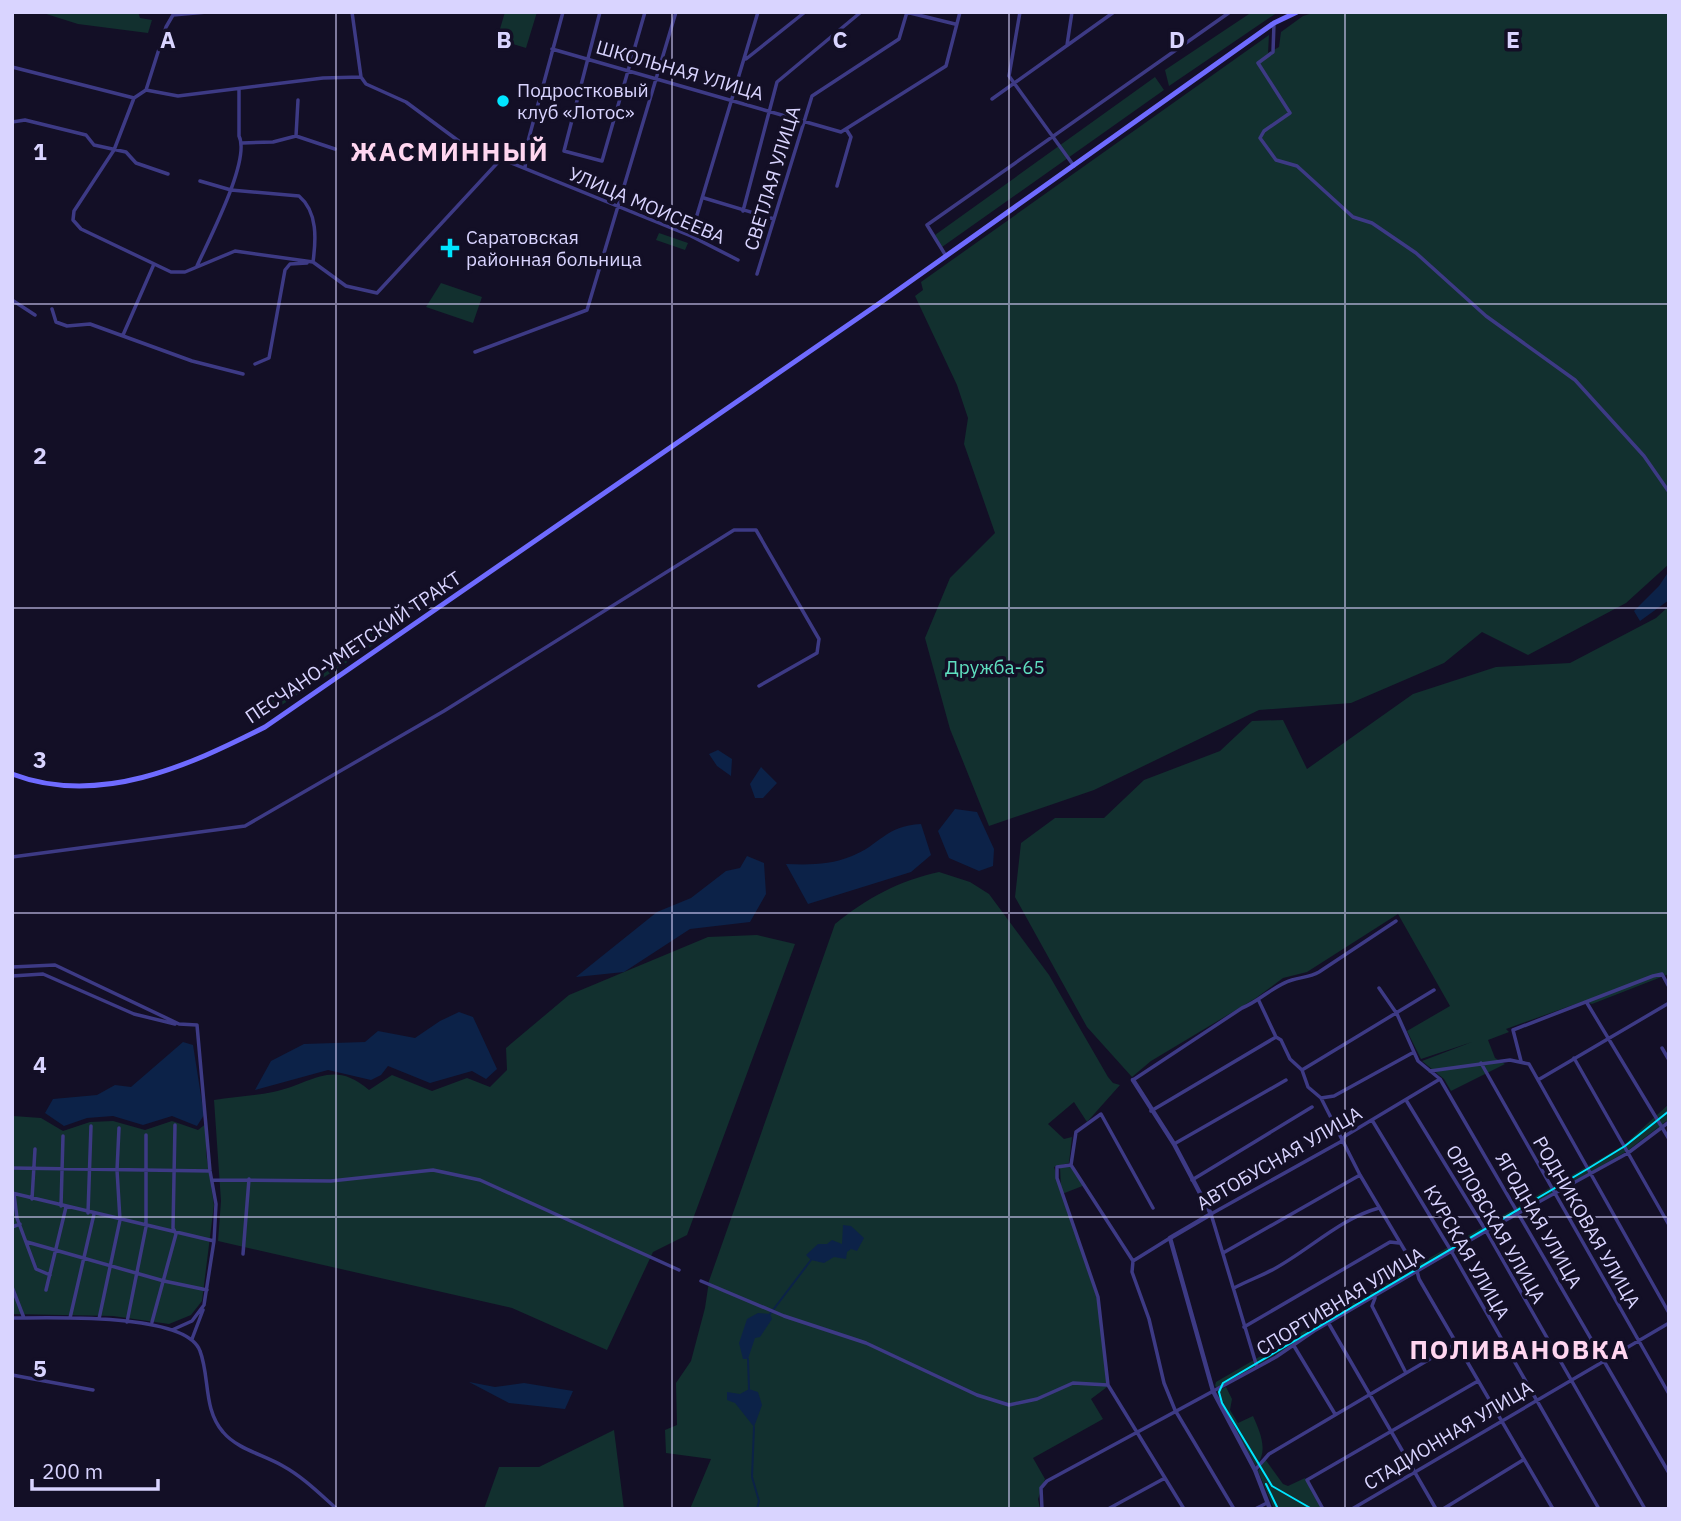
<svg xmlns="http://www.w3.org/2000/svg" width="1681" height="1521" viewBox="0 0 1681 1521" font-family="'IBM Plex Sans',sans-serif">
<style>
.green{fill:#12302f}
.water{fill:#0c2248}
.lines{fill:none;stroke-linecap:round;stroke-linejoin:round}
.stream{stroke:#0c2248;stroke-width:2}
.minor{stroke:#3d3a85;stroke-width:3.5}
.tertiary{stroke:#3d3a85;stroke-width:4.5}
.secondary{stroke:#6f6bff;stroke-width:5}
.tram{stroke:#00e5ff;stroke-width:2}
.grid{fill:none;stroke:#d9d4ff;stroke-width:2;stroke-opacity:0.55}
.poi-dot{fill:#00e5ff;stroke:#130f26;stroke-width:2.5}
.labels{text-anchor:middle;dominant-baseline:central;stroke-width:7;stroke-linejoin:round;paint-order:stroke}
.street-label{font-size:19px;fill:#d9d4ff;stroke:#130f26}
.poi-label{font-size:19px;fill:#d9d4ff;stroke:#130f26;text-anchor:start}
.park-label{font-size:19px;fill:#5fe0c0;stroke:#130f26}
.district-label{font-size:26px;font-weight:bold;letter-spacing:2px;fill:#ffd6f0;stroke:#130f26}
.grid-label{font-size:23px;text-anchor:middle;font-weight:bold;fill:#d9d4ff;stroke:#130f26;stroke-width:7;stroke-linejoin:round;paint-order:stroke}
</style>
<rect width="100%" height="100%" fill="#130f26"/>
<!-- green -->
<path class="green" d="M40,12H138L140,18L152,20L148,33L78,24Z
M505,12H537L526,48L497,39Z
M1252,12H1278L1169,86L1165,70Z
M1316,12H1669V564L1626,603L1528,655L1482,632L1444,663L1351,703L1259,710L1094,790L989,826L950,729L925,638L950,578L995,533L964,444L968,418L957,385L915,296L923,290L921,282L1269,35L1268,53L1279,47L1281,32L1303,16Z
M1155,77L1164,90L942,247L935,235Z
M659,233L688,243L685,250L656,240Z
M441,283L482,297L473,323L426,307Z
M1669,606V974L1592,1004L1584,1001L1506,1029L1509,1032L1488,1040L1495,1058L1505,1064L1451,1091L1444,1079L1422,1061L1472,1042L1421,1059L1407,1031L1450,1006L1398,914L1307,972L1283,978L1256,998L1151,1061L1132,1077L1087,1027L1015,897L1021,843L1055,818H1104L1144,780L1220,751L1252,721L1283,720L1307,769L1413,694L1496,667L1570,663L1656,618Z
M387,627L390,634L271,712L268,702C285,690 292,690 307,682C338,666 348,629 387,627Z
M939,872L970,882L989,894L1049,975L1108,1077L1113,1083L1120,1085L1087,1122L1074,1102L1048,1124L1064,1139L1072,1137L1069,1163L1054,1167L1061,1189L1060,1167H1072L1085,1185L1062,1194L1098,1301L1107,1387L1091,1399L1103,1419L1033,1458L1045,1479L1038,1499L1040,1509H690L711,1459L666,1453L665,1430L677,1425L676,1383L691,1361L705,1308L709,1281L835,924C867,898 898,881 939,872Z
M757,935L795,944L687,1235L653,1252L607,1350L512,1308L218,1241L221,1201L214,1100C233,1097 254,1096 273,1092C312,1084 332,1058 369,1090L392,1075L432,1091L467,1078L490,1087L507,1070L506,1048L569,995L708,937Z
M1669,1104V1119L1627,1151L1218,1388L1215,1386L1216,1382L1624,1145Z
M13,1116L41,1118L63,1131L90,1122L113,1121L145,1130L172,1121L198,1130L207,1123L206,1153L214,1205L202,1301L191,1315L169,1324L113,1316L12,1314Z
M1226,1387L1232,1399L1230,1410L1238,1423L1253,1416C1260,1432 1269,1451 1256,1466L1219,1401L1217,1391Z
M614,1430L624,1509H484L499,1467H539Z
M1265,1459L1283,1484L1288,1486L1305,1478L1322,1509H1274L1258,1471Z"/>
<!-- water -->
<path class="water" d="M1669,571V600L1640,621L1634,611L1659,586Z
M718,750L732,759L731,776L717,766L709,754Z
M761,767L777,783L763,798H755L750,784Z
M955,809L977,812L994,849L993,866L979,871L949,858L938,831Z
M921,824L931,855L911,872L808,904L786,864C809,865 830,865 852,856C880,845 885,826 921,824Z
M747,856L764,863L766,894L750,922L690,929L624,972L576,977L657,912L691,898L726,871L740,868Z
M459,1012L473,1017L497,1069L486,1079L472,1071L430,1083L388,1066L381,1075L371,1080L328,1070L255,1090L271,1061L304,1044L365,1042L378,1031L415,1038L440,1021Z
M183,1042L193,1045L204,1115L197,1126L172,1116L143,1125L113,1116L87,1118L64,1126L45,1113L53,1099L97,1095L115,1085L131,1087Z
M843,1225L851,1226L864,1238L857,1251L851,1249L847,1252L846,1259L834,1257L824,1263L811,1260L806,1255L818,1244H827L832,1240L842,1244Z
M758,1313L770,1314L772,1319L760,1337L755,1338L748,1359H743L739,1343L747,1319Z
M469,1382L495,1387L524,1383L573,1391L565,1409L509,1403Z
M749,1389L758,1392L762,1405L754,1427L735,1403L727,1400V1392L740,1394Z"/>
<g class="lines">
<!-- stream -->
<path class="stream" d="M770,1314L811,1260
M748,1359L749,1389
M754,1427L752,1477L759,1501L757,1509"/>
<!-- minor -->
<path class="minor" d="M207,12L173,15L166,27L146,90L134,98L114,150L74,211L73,220L81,229L171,272H185L235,251L313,262L346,286L377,293L501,159
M352,12L361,77
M600,12L564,151L602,161L645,12
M906,12L955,24
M1020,12L1009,76L1074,166
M1274,23L1273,52L1258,63L1290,113L1264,131L1260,138L1276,160L1297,166L1353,217L1372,223L1416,253L1486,316L1575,380L1644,456L1669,492
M1067,45L1072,12
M552,49L841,132L946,66L960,12
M746,59L805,12
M12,67L134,98
M361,77L366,84L406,102L460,142L691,236L738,260
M146,90L178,96L323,78L361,77
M992,99L1114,12
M12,122L25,120L86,135L94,145L126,152L136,163L168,174
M296,136L298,100
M242,143L273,142L296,136L335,149
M525,168L527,145L563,12
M200,181L231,190L299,196C318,212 316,240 313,262
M837,186L851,137L846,129
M704,198L774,219
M12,203V204
M743,211L777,82L861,12
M691,235L758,12
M946,256L927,225L1230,12
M197,266C208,241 251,160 239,136V89
M757,274L812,96L899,39L907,12
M12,300L35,315
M52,309L56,322L67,326L90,324L192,361L243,374
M123,335L154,264
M475,352L587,310L676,12
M255,364L269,358L285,270L290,264L307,263
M12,857L245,826L444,711L734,530H756L819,639L817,653L759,686
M12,967L55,965L179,1024L197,1025L210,1171L216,1204L214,1241L204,1305L192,1321L172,1330
M12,976L43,974L134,1014L175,1024
M1379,988L1397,1014L1418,1061L1440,1079L1669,1473
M1259,1001L1276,1037L1281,1040L1290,1059L1302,1070L1308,1087L1321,1098L1360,1175L1417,1271L1419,1279L1553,1509
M1587,1003L1669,1139
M1662,1048L1669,1060
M1574,1058L1669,1225
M1521,1061L1513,1030L1653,976L1662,974L1669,987
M1481,1063L1669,1394
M1302,1070L1434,990
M1430,1071L1510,1060L1529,1064L1669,1313
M1133,1080L1242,1008C1260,1001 1274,985 1292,980C1302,977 1310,977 1319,972L1396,921
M1538,1080L1669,1003
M1321,1098L1334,1096L1414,1052
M1406,1100L1486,1231L1645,1509
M1151,1111L1276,1037
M1372,1120L1450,1249L1599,1509
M1174,1144L1286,1080
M1071,1165L1057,1167V1178L1098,1297L1108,1385L1184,1509
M12,1168L210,1171
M213,1180L331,1181L433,1170L480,1180L679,1270
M1192,1180L1312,1107
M12,1193L214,1241
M14,1194L17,1218L36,1269L50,1275
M32,1199L35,1149
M61,1206L63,1136
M1153,1208L1101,1114L1076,1132L1071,1165L1133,1261L1132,1272L1149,1319L1164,1383L1175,1410L1234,1509
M88,1213L91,1126
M12,1227L20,1224
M27,1242L164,1281L207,1290
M1223,1253L1360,1175
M243,1254L249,1179
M1133,1261L1170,1238
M701,1281L784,1316L866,1343L977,1395L1009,1405L1037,1399L1073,1383L1108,1385
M12,1287L24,1318
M1234,1288C1247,1281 1261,1276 1274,1269C1309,1250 1341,1218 1379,1208
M46,1290L66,1207
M1375,1298L1372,1306L1405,1371
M12,1318C48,1318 186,1312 200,1351C210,1377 203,1409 223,1432C237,1449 264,1455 283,1466C303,1477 320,1494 337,1509
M70,1318L94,1214
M99,1319L120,1220L117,1170L119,1128
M127,1322L146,1227V1135
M152,1322L176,1234L173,1228L175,1125
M1329,1324L1436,1509
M1244,1327L1390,1242L1399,1243
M192,1339L203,1310
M1294,1346L1335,1414
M1257,1367L1211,1214L1342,1141L1345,1136L1440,1079
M12,1375L93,1390
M1255,1470L1269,1454L1457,1343
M1042,1509L1041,1488L1047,1481L1276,1357L1314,1331L1486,1231L1628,1153L1669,1122
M1108,1509L1165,1478
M1255,1509L1267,1503
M1323,1509L1307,1480L1478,1381
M1352,1509L1669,1323
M1443,1509L1523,1460"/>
<!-- tertiary -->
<path class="tertiary" d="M1133,1080L1174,1144L1211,1214L1170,1238L1213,1391L1255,1470L1270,1509"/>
<!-- secondary -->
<path class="secondary" d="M12,774C99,807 188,766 265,727L877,305L1274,23L1297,12"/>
<!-- tram -->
<path class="tram" d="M1266,1484L1278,1509
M1312,1509L1272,1486L1222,1403L1219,1392L1223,1383L1589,1168L1625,1146L1669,1111"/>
</g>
<!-- grid -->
<path class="grid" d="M336,12V1509M672,12V1509M1009,12V1509M1345,12V1509M12,304H1669M12,608H1669M12,913H1669M12,1217H1669"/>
<!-- markers -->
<g class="poi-dot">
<circle cx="503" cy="101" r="7"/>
<path d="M446.5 237.5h7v7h7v7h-7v7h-7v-7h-7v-7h7z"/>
</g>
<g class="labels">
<!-- street labels -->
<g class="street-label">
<text transform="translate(680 70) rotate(16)">ШКОЛЬНАЯ УЛИЦА</text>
<text transform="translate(772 178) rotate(-73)">СВЕТЛАЯ УЛИЦА</text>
<text transform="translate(647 205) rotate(23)">УЛИЦА МОИСЕЕВА</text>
<text transform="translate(353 647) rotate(-34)">ПЕСЧАНО-УМЕТСКИЙ ТРАКТ</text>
<text transform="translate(1279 1158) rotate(-30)">АВТОБУСНАЯ УЛИЦА</text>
<text transform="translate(1539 1220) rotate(60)">ЯГОДНАЯ УЛИЦА</text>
<text transform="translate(1587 1222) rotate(60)">РОДНИКОВАЯ УЛИЦА</text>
<text transform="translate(1496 1224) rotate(60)">ОРЛОВСКАЯ УЛИЦА</text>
<text transform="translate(1467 1252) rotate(60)">КУРСКАЯ УЛИЦА</text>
<text transform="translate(1340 1301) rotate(-31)">СПОРТИВНАЯ УЛИЦА</text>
<text transform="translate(1448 1435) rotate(-31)">СТАДИОННАЯ УЛИЦА</text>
</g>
<!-- poi labels -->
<g class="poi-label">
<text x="517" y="90">Подростковый<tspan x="517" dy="22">клуб «Лотос»</tspan></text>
<text x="466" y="237">Саратовская<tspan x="466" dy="22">районная больница</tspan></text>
</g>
<!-- park labels -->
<g class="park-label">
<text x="995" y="667">Дружба-65</text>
</g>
<!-- district labels -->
<g class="district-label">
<text x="450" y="151">ЖАСМИННЫЙ</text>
<text x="1520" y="1349">ПОЛИВАНОВКА</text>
</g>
</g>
<g class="grid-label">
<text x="168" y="48">A</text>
<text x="504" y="48">B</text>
<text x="840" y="48">C</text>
<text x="1177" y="48">D</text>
<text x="1513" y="48">E</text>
<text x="40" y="160">1</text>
<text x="40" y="464">2</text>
<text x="40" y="768">3</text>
<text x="40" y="1073">4</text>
<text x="40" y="1377">5</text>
</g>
<!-- border -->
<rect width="1681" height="1521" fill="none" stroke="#d9d4ff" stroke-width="28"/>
<!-- scale -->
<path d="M32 1479v10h126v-10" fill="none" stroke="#d9d4ff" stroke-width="3.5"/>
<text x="42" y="1479" font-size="21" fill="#d9d4ff" stroke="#130f26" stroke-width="5" paint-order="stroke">200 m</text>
</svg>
